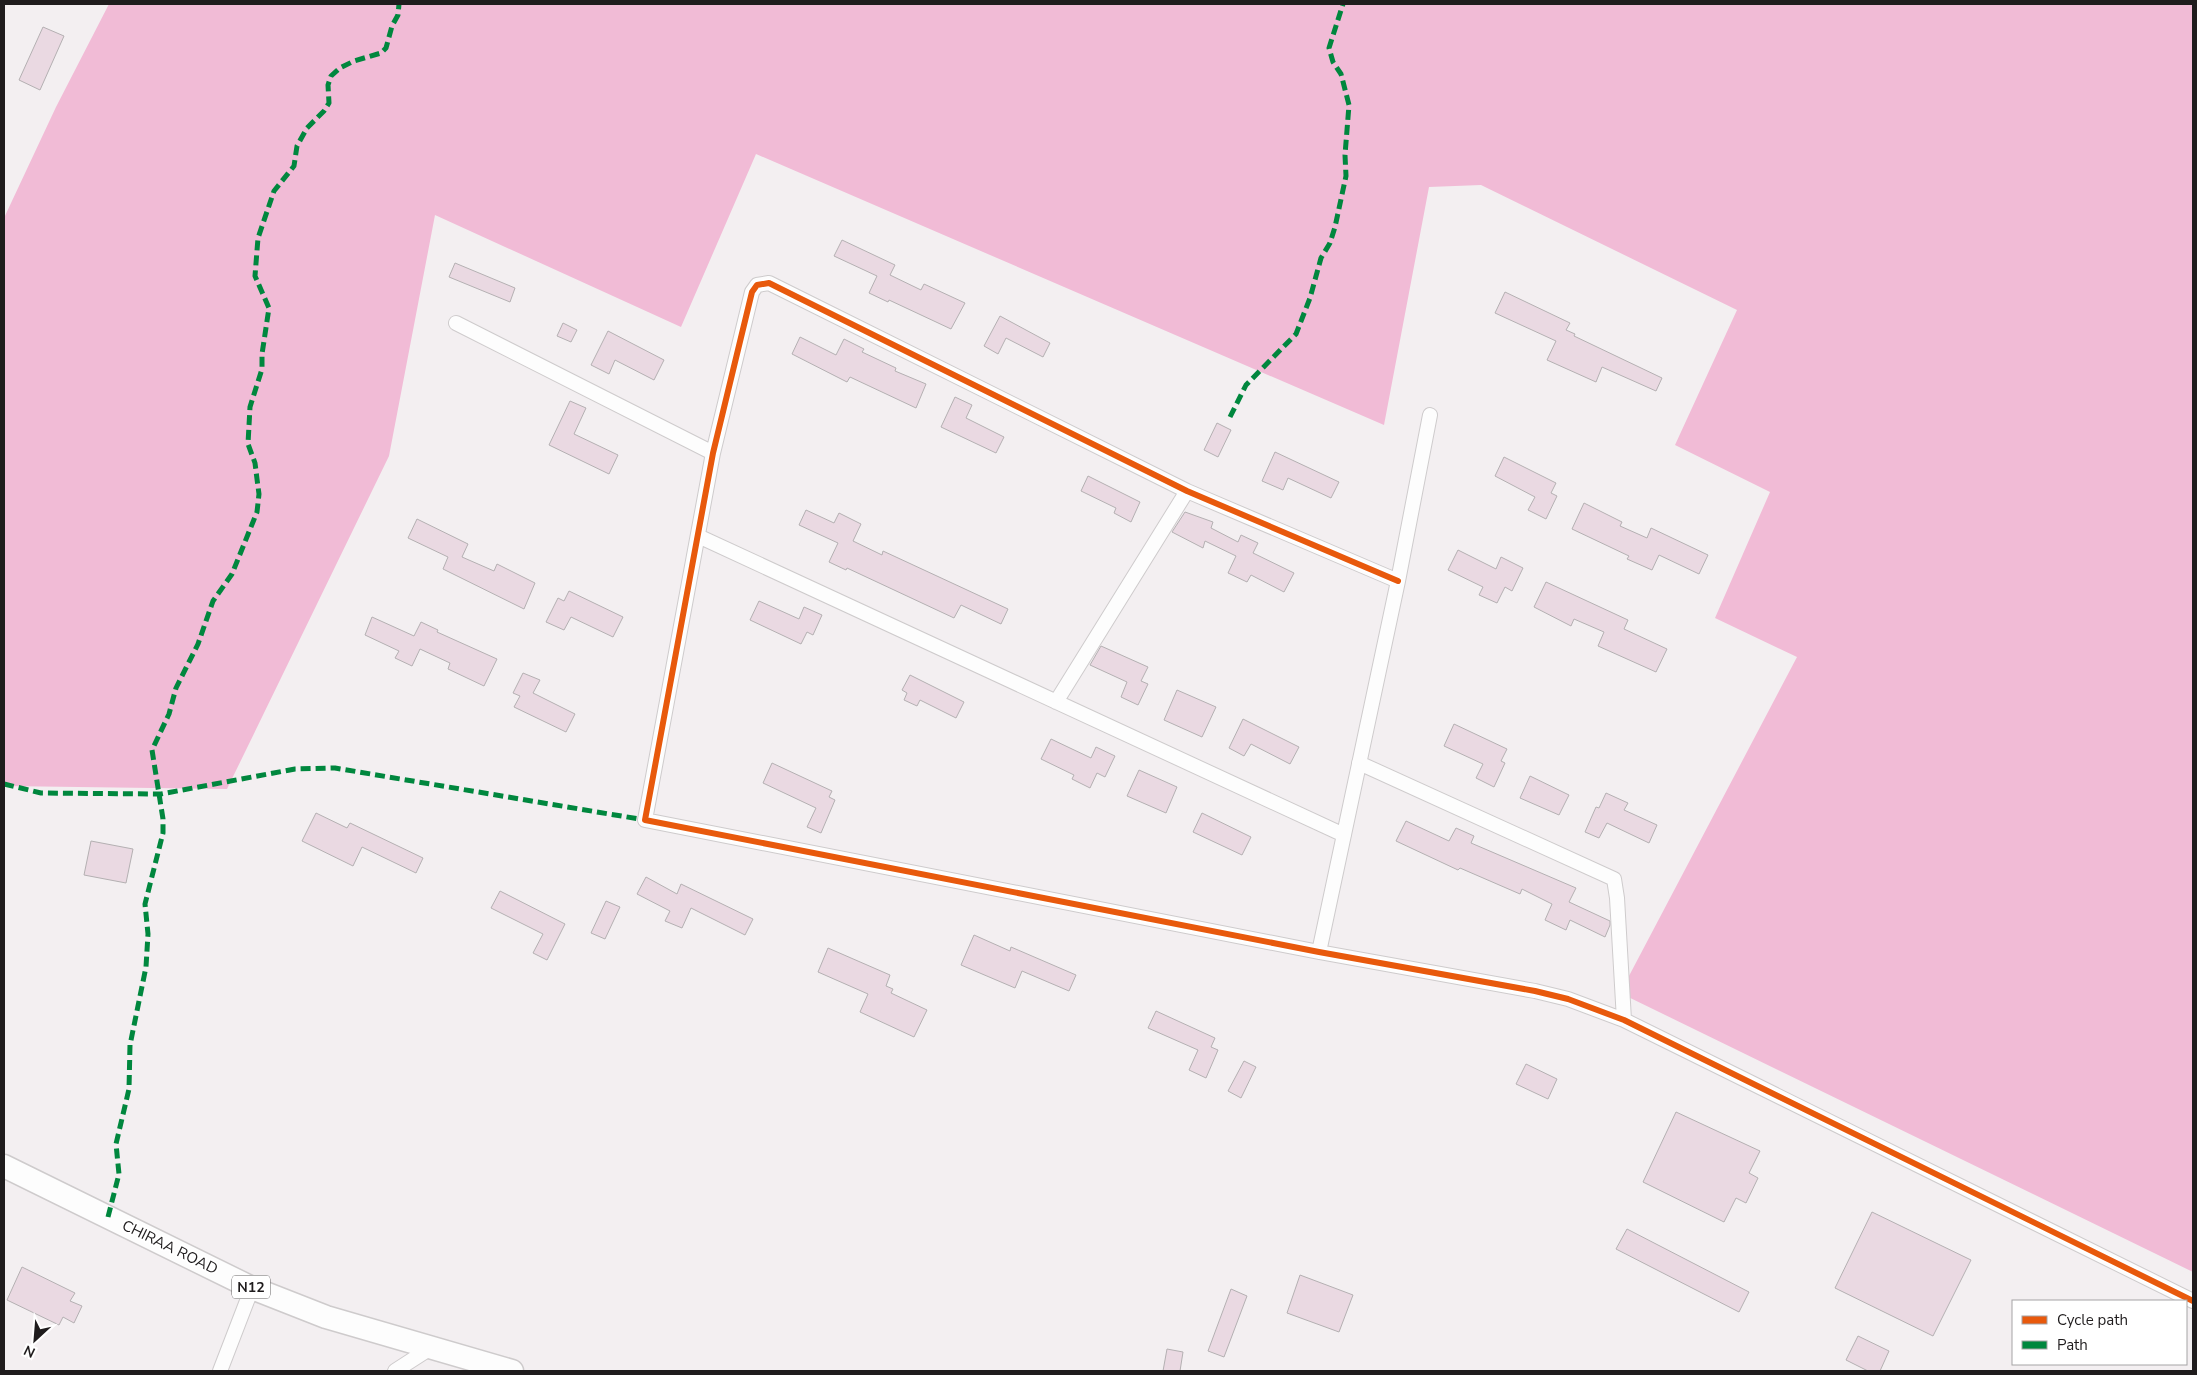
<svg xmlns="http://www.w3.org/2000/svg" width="2197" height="1375" viewBox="0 0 2197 1375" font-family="'Nunito Sans',sans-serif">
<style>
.forest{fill:#f1bbd6}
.building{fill:#ead9e2;stroke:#b4b0b2}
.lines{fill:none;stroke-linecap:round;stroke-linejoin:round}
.minor-casing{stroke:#cecbcc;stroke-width:16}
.trunk-casing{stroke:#cecbcc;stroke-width:25}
.minor{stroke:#fdfdfd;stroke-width:14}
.trunk{stroke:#fdfdfd;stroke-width:22}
.quiet{stroke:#00873e;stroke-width:5;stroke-dasharray:10 5;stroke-linecap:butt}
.cycleway-casing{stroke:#fff;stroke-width:9}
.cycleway{stroke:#e8590c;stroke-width:6}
.labels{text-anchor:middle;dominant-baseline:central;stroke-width:4;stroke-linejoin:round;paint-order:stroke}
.shield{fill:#fff;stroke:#626061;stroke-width:1}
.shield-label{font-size:14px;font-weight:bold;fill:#1f1c1d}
.street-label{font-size:15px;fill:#1f1c1d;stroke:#fff}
</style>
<rect width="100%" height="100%" fill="#f3eff1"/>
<!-- forest -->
<path class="forest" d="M109,4H2193V1272L1620,993L1797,657L1715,618L1770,492L1675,445L1737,310L1481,185L1429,187L1384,425L756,154L681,327L435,215L389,456L227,789L4,786V218L56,107Z"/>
<!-- building -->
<path class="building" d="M43,27L64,36L40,90L19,80Z
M842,240L895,265L890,275L921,290L924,284L965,303L951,329L889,300L888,302L869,293L877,276L834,256Z
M455,263L515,288L510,302L449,277Z
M1505,292L1570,323L1566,330L1575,334L1574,336L1662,378L1656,391L1602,367L1596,382L1547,360L1556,341L1495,313Z
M1000,316L1050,343L1043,357L1006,338L998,354L984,346Z
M563,323L577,330L571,342L557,336Z
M608,331L664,360L654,380L615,360L609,374L591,365Z
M800,337L836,355L844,339L864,349L862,352L896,368L895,371L926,384L916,408L850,377L847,382L792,354Z
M955,397L972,405L966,418L1004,437L996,453L941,427Z
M570,401L586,408L574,434L618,455L609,474L549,445Z
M1217,423L1231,430L1218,457L1204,450Z
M1275,452L1339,482L1331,498L1288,478L1283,490L1262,481Z
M1504,457L1556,483L1551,493L1557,496L1546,519L1528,510L1535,497L1495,476Z
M1088,476L1140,502L1131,522L1114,513L1116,508L1081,491Z
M1584,503L1622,522L1620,526L1647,538L1651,528L1708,555L1699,574L1659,555L1652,570L1627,559L1629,556L1572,529Z
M806,510L834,523L839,513L861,524L853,541L882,555L883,551L1008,609L1001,624L961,605L954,618L847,568L846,570L829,562L838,543L799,525Z
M1185,512L1213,522L1211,528L1238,542L1241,535L1258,543L1253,553L1294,573L1284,592L1251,575L1247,582L1228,573L1236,556L1205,541L1203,548L1172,532Z
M417,519L468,544L462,557L494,571L497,564L535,583L524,609L443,569L448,557L408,538Z
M1458,550L1496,569L1501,557L1523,568L1512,591L1505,587L1497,603L1479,595L1483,587L1448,570Z
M1546,582L1628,620L1624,629L1667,649L1656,672L1598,646L1604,632L1574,619L1571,626L1534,607Z
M569,591L623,617L613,637L571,617L564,630L546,622L558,598L564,601Z
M759,601L799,619L804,607L822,615L813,635L807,632L801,644L750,620Z
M372,617L414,636L421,622L438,630L437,632L497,659L484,686L448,669L450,663L420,649L412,666L395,658L399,651L365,635Z
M1101,646L1148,667L1141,681L1148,684L1138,705L1121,697L1127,682L1090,665Z
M523,673L540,680L533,693L575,714L566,732L514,707L520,696L513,693Z
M910,675L964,702L956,718L920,700L917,706L904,700L907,693L902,690Z
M1177,690L1216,707L1202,737L1164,720Z
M1243,719L1299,747L1290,764L1251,744L1244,756L1229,748Z
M1454,724L1507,749L1501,761L1505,763L1494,787L1476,778L1483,764L1444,746Z
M1051,739L1091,758L1096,747L1115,756L1105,777L1097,773L1090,788L1072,779L1074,775L1041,759Z
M772,763L832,791L829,797L835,800L821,833L807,827L816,808L763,783Z
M1139,770L1177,787L1166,813L1127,796Z
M1530,776L1569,795L1559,815L1520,798Z
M1606,793L1628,803L1624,810L1657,825L1649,843L1607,823L1599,838L1585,832L1596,807L1599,808Z
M316,813L347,828L350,823L423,858L416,873L362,847L353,866L302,841Z
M1202,813L1251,837L1242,855L1193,832Z
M1406,821L1449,841L1456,828L1474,836L1471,843L1576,888L1569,902L1610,921V925L1605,937L1570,920L1566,930L1545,920L1552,904L1522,889L1520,894L1460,868L1458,870L1396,841Z
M91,841L133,849L126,883L84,875Z
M646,877L677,894L681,884L753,919L745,935L691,908L682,928L665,921L670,911L637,894Z
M500,891L565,924L547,960L533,953L543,934L491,908Z
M606,901L620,907L605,939L591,933Z
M974,935L1010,951L1011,947L1076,975L1069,991L1022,971L1015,988L961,965Z
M828,948L890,975L886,986L893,989L891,993L927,1010L914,1037L860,1012L868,994L818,972Z
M1156,1011L1215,1038L1211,1047L1218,1050L1206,1078L1189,1070L1198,1050L1148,1028Z
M1244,1061L1256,1067L1241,1098L1228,1091Z
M1526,1064L1557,1079L1548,1099L1516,1084Z
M1676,1112L1760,1151L1749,1173L1758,1178L1746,1203L1736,1198L1724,1222L1643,1182Z
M1872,1212L1971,1260L1933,1336L1835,1288Z
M1627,1229L1749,1292L1739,1312L1616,1249Z
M22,1267L75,1293L70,1301L82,1306L74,1323L63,1317L59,1325L7,1300Z
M1300,1275L1353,1295L1339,1332L1287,1313Z
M1231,1289L1247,1296L1224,1357L1208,1351Z
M1858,1336L1889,1351L1880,1371H1868L1846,1360Z
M1167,1349L1183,1352L1180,1371H1163Z"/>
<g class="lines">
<defs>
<path id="minor" d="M456,323L713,453
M698,536L1344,835
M1398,581L1187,491L769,283L757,285L752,292L713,453L645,820L1319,952L1535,991L1568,999L1624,1020L2193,1301
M1056,702L1187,491
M1359,763L1614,879L1617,898L1624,1020
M1319,952L1398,581L1430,415
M220,1371L252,1288
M395,1371L429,1349"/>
<path id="trunk" d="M4,1166L252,1288L326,1317L512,1371"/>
</defs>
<!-- minor casing -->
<use href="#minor" class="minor-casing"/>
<!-- trunk casing -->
<use href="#trunk" class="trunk-casing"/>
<!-- minor -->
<use href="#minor" class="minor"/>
<!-- trunk -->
<use href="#trunk" class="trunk"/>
<!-- quiet -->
<path class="quiet" d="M1230,417L1246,385L1296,334L1310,298L1321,258L1330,243L1335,227L1346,176L1345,155L1349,105L1341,74L1333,62L1329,48L1343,4
M4,784L41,793L161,794L295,769L335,768L645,820
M108,1217L119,1174L116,1144L129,1089L130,1045L146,967L148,934L145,904L163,833V819L152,750L169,714L176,688L198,644L213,601L232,574L257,512L259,494L257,479L255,463L248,444L250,407L262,369V354L269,308L255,276L258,238L274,191L294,166L297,146L307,128L324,111L329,103L328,85L331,76L340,68L354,61L381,53L386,48L392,26L398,15L399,4"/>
<defs>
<path id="cycleway" d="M1398,581L1187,491L769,283L757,285L752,292L713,453L645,820L1319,952L1535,991L1568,999L1624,1020L2193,1301"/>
</defs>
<!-- cycleway casing -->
<use href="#cycleway" class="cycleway-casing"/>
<!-- cycleway -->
<use href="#cycleway" class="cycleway"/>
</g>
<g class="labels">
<!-- shield labels -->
<rect class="shield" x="232" y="1275.5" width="38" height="23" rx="4"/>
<g class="shield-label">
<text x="251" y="1287">N12</text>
</g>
<!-- street labels -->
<g class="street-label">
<text transform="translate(170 1247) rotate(26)">CHIRAA ROAD</text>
</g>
</g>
<!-- border -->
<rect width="2197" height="1375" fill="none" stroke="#1f1c1d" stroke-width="10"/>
<!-- legend -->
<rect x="2012" y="1300" width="175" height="65" fill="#ffffff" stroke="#a5a4a5"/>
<rect x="2022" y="1316" width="25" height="8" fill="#e8590c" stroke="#a5a4a5"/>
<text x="2057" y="1325" font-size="15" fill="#1f1c1d">Cycle path</text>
<rect x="2022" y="1341" width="25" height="8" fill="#00873e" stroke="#a5a4a5"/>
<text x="2057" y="1350" font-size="15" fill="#1f1c1d">Path</text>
<!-- north arrow -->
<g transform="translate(35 1340) rotate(206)" stroke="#ffffff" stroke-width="4" paint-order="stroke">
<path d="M0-4L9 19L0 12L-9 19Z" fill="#1f1c1d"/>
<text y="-8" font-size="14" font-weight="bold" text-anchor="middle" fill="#1f1c1d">N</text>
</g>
</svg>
